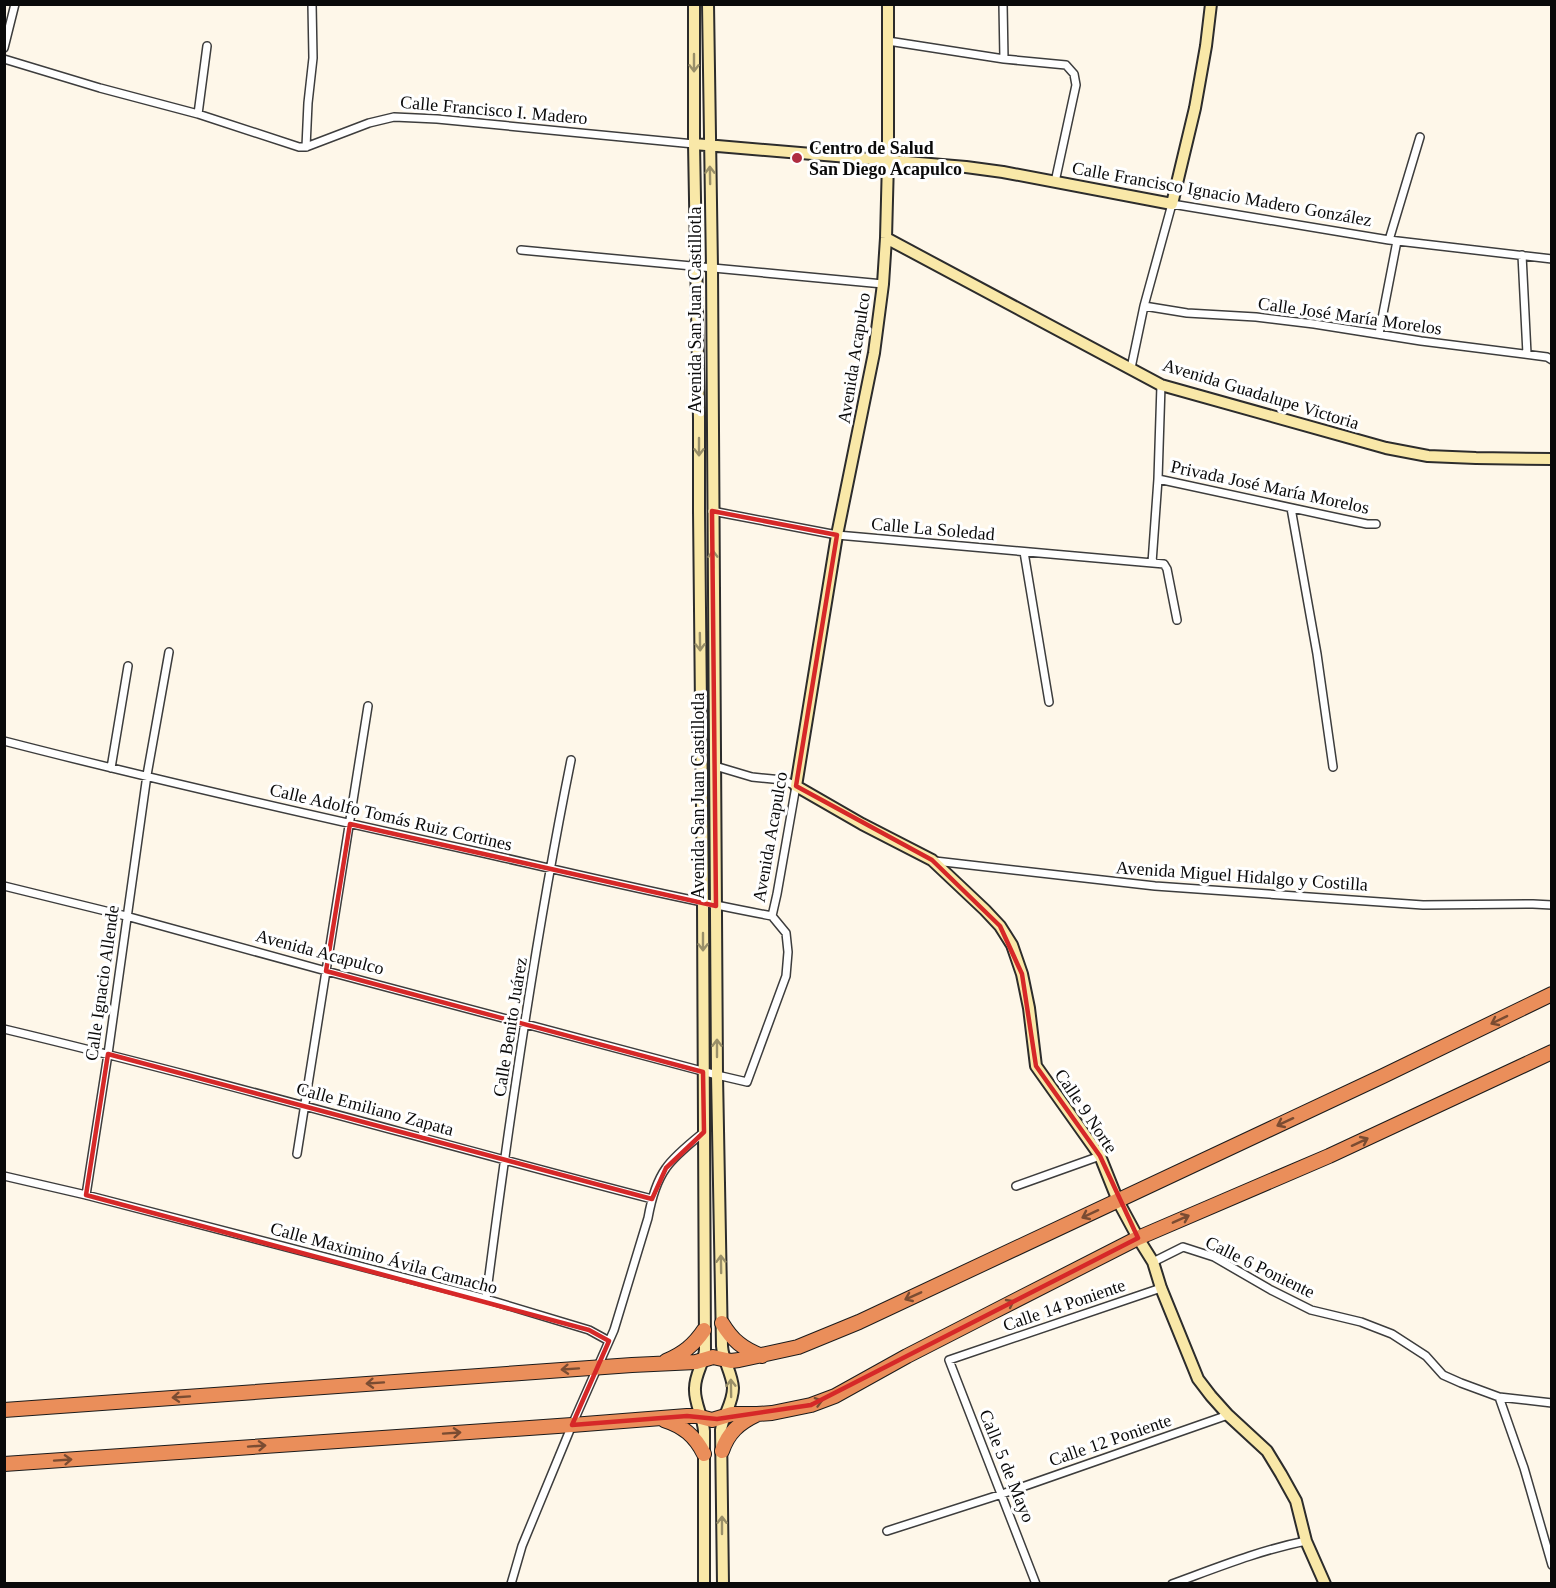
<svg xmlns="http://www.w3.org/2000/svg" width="1556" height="1588" viewBox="0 0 1556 1588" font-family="'Times New Roman',serif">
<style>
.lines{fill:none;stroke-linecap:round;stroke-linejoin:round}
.street-casing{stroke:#3d3d3d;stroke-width:10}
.secondary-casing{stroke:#2c2c2c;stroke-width:14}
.highway-casing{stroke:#1b1b1b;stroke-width:16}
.street{stroke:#fff;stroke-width:7}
.secondary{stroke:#f9e8a8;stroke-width:10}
.highway{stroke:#ea8e5a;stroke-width:14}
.oneway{stroke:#998f69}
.oneway2{stroke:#7a4c32}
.marked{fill:none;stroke:#d62828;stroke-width:4.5;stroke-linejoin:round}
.poi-dot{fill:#af2d40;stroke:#fff;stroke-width:2}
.labels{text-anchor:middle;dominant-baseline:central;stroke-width:6;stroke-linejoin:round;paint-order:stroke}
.street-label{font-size:18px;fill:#0a0a0a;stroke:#fff}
.poi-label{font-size:18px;font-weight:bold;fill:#0a0a0a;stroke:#fff;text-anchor:start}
</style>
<rect width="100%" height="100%" fill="#fef7e9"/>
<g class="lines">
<defs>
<path id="street" d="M1003,4L1004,59
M888,41L1004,59L1066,65L1074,74L1076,85L1055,182
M4,48L15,4
M4,59L100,88L198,114L299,147H306L369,123L394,117L437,119L694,144
M198,114L207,46
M306,147L308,103L313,58L312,4
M1389,240L1420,137
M521,250L883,284
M1522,255L1527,354
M1144,306L1187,313L1256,317L1314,324L1421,341L1547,357L1552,360
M1379,334L1397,241
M1131,368L1144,306L1172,204L1389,240L1552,259
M1158,479L1343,519L1367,524H1376
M1291,508L1317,654L1333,767
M712,511L837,535L1164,564L1167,569L1177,620
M1024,552L1049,702
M1152,563L1158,479L1161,385
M4,741C163,782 323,818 483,853C579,875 675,898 772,916
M715,766L752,777L783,780L796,786L777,894L772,916
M111,768L128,666
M935,861L1155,886L1423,905L1533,904L1552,905
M4,886L126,916L326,971L717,1075L747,1082L786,976L788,952L786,933L772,916
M4,1029C222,1081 436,1143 652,1199
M297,1154L368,706
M4,1176L86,1195L486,1299L589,1330L609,1341
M1016,1186L1100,1156
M86,1195L108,1054L147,775L169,652
M1153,1262L1183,1247L1214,1257L1271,1290L1311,1310L1361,1322L1392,1334L1426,1356L1443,1375L1461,1383L1499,1397L1552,1403
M486,1299C509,1119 535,938 571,760
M1499,1397L1524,1468L1552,1565
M887,1531L1002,1494L1228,1415
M511,1584L522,1546L572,1425L614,1330L648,1218C651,1201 656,1182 666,1168C674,1156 693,1141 704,1132
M1036,1584L949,1360L1161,1288
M1172,1584C1216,1568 1260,1550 1306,1541"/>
<path id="secondary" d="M694,4V144L699,419V511L703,903L705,1350C704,1363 695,1374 695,1388C694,1403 703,1416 704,1431V1584
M708,4L712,268L717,1075L722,1346C723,1361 732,1373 733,1388C733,1403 723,1415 721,1430L723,1584
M888,4V161L886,238L883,284L874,353L837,535L796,786L862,824L932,860L985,910L1000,926L1012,945L1022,974L1029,1008L1036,1066L1100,1156L1118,1201L1138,1238L1153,1262L1161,1288L1198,1379L1211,1396L1228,1415L1267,1451L1281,1474L1296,1501L1306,1541L1325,1584
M694,144L966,167L1003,172L1172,204L1195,108L1206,46L1211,4
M886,238L1161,385L1386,448L1428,456L1476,458L1552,459"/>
<path id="highway" d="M722,1323C732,1340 743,1349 762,1356
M666,1361C683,1354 694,1345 704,1330
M4,1410L632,1365L696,1362L713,1357L731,1361L739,1360L798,1347L859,1322L1383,1076L1552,994
M664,1420C683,1426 695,1436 704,1454
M722,1451C728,1433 739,1423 756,1415
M4,1464L572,1425L687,1416H697L712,1420L732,1414H757L772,1413L811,1405L835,1396L907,1356L989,1314L1138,1238L1329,1156L1552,1052"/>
</defs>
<!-- street casing -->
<use href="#street" class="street-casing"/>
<!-- secondary casing -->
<use href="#secondary" class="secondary-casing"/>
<!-- highway casing -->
<use href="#highway" class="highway-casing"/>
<!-- street -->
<use href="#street" class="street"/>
<!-- secondary -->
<use href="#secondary" class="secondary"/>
<!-- highway -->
<use href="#highway" class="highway"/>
</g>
<!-- one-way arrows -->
<defs><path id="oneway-shaft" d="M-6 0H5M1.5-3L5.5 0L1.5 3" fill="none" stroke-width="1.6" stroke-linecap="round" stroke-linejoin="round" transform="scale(1.5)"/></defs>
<g class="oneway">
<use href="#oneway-shaft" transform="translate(694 63) rotate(90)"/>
<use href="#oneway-shaft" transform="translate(710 175) rotate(-91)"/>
<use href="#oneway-shaft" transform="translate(699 447) rotate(90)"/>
<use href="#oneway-shaft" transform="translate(713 559) rotate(-91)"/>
<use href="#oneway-shaft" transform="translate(700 642) rotate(89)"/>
<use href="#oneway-shaft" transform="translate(703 942) rotate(90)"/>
<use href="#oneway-shaft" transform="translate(717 1048) rotate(-90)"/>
<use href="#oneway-shaft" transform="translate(721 1264) rotate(-91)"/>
<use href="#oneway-shaft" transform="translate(731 1388) rotate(-91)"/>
<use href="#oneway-shaft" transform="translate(722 1525) rotate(-90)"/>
</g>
<g class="oneway2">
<use href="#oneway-shaft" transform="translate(1499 1020) rotate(154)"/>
<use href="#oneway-shaft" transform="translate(1285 1122) rotate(155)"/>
<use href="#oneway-shaft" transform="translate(1360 1142) rotate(-25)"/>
<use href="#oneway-shaft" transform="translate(1090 1214) rotate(155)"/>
<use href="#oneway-shaft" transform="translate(1181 1219) rotate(-24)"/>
<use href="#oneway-shaft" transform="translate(913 1296) rotate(156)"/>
<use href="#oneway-shaft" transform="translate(1006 1305) rotate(-27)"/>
<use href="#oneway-shaft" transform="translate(570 1369) rotate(176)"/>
<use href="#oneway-shaft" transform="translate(375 1383) rotate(176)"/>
<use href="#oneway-shaft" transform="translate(181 1397) rotate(176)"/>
<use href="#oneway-shaft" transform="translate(814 1403) rotate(-17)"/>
<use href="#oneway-shaft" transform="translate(452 1433) rotate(-4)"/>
<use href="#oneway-shaft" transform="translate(257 1446) rotate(-4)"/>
<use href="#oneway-shaft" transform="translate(63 1460) rotate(-4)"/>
</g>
<!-- marked area -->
<path class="marked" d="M712,511L837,535L796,786L932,860L1000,926L1022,974L1036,1066L1100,1156L1138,1238L811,1405L717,1419L687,1416L572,1425L609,1341L589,1330L86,1195L108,1054L652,1199L666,1168L704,1132L703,1072L326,971L350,824L716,906Z"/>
<!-- markers -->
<circle class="poi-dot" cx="797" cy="158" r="6"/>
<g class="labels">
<!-- street labels -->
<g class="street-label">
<text transform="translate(494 110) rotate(5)">Calle Francisco I. Madero</text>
<text transform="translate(1222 194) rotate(10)">Calle Francisco Ignacio Madero González</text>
<text transform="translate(695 310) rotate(-90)">Avenida San Juan Castillotla</text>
<text transform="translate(1350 316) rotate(8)">Calle José María Morelos</text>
<text transform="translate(854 358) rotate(-81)">Avenida Acapulco</text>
<text transform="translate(1261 394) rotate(17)">Avenida Guadalupe Victoria</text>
<text transform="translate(1270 487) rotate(12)">Privada José María Morelos</text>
<text transform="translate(933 529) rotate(5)">Calle La Soledad</text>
<text transform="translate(698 796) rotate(-90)">Avenida San Juan Castillotla</text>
<text transform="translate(391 817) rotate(13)">Calle Adolfo Tomás Ruiz Cortines</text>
<text transform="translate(770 837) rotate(-80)">Avenida Acapulco</text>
<text transform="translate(1242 876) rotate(4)">Avenida Miguel Hidalgo y Costilla</text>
<text transform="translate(320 952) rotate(15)">Avenida Acapulco</text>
<text transform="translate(102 983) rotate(-82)">Calle Ignacio Allende</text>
<text transform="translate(510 1027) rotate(-81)">Calle Benito Juárez</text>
<text transform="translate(375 1109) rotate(15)">Calle Emiliano Zapata</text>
<text transform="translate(1086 1111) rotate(56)">Calle 9 Norte</text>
<text transform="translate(384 1258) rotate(15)">Calle Maximino Ávila Camacho</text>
<text transform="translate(1260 1267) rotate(26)">Calle 6 Poniente</text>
<text transform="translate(1064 1305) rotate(-19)">Calle 14 Poniente</text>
<text transform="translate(1110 1440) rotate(-19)">Calle 12 Poniente</text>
<text transform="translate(1007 1466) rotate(68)">Calle 5 de Mayo</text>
</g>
<!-- poi labels -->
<g class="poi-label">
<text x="809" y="148">Centro de Salud<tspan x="809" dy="21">San Diego Acapulco</tspan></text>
</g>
</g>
<!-- border -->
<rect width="1556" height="1588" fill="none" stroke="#0a0a0a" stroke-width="12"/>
</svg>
